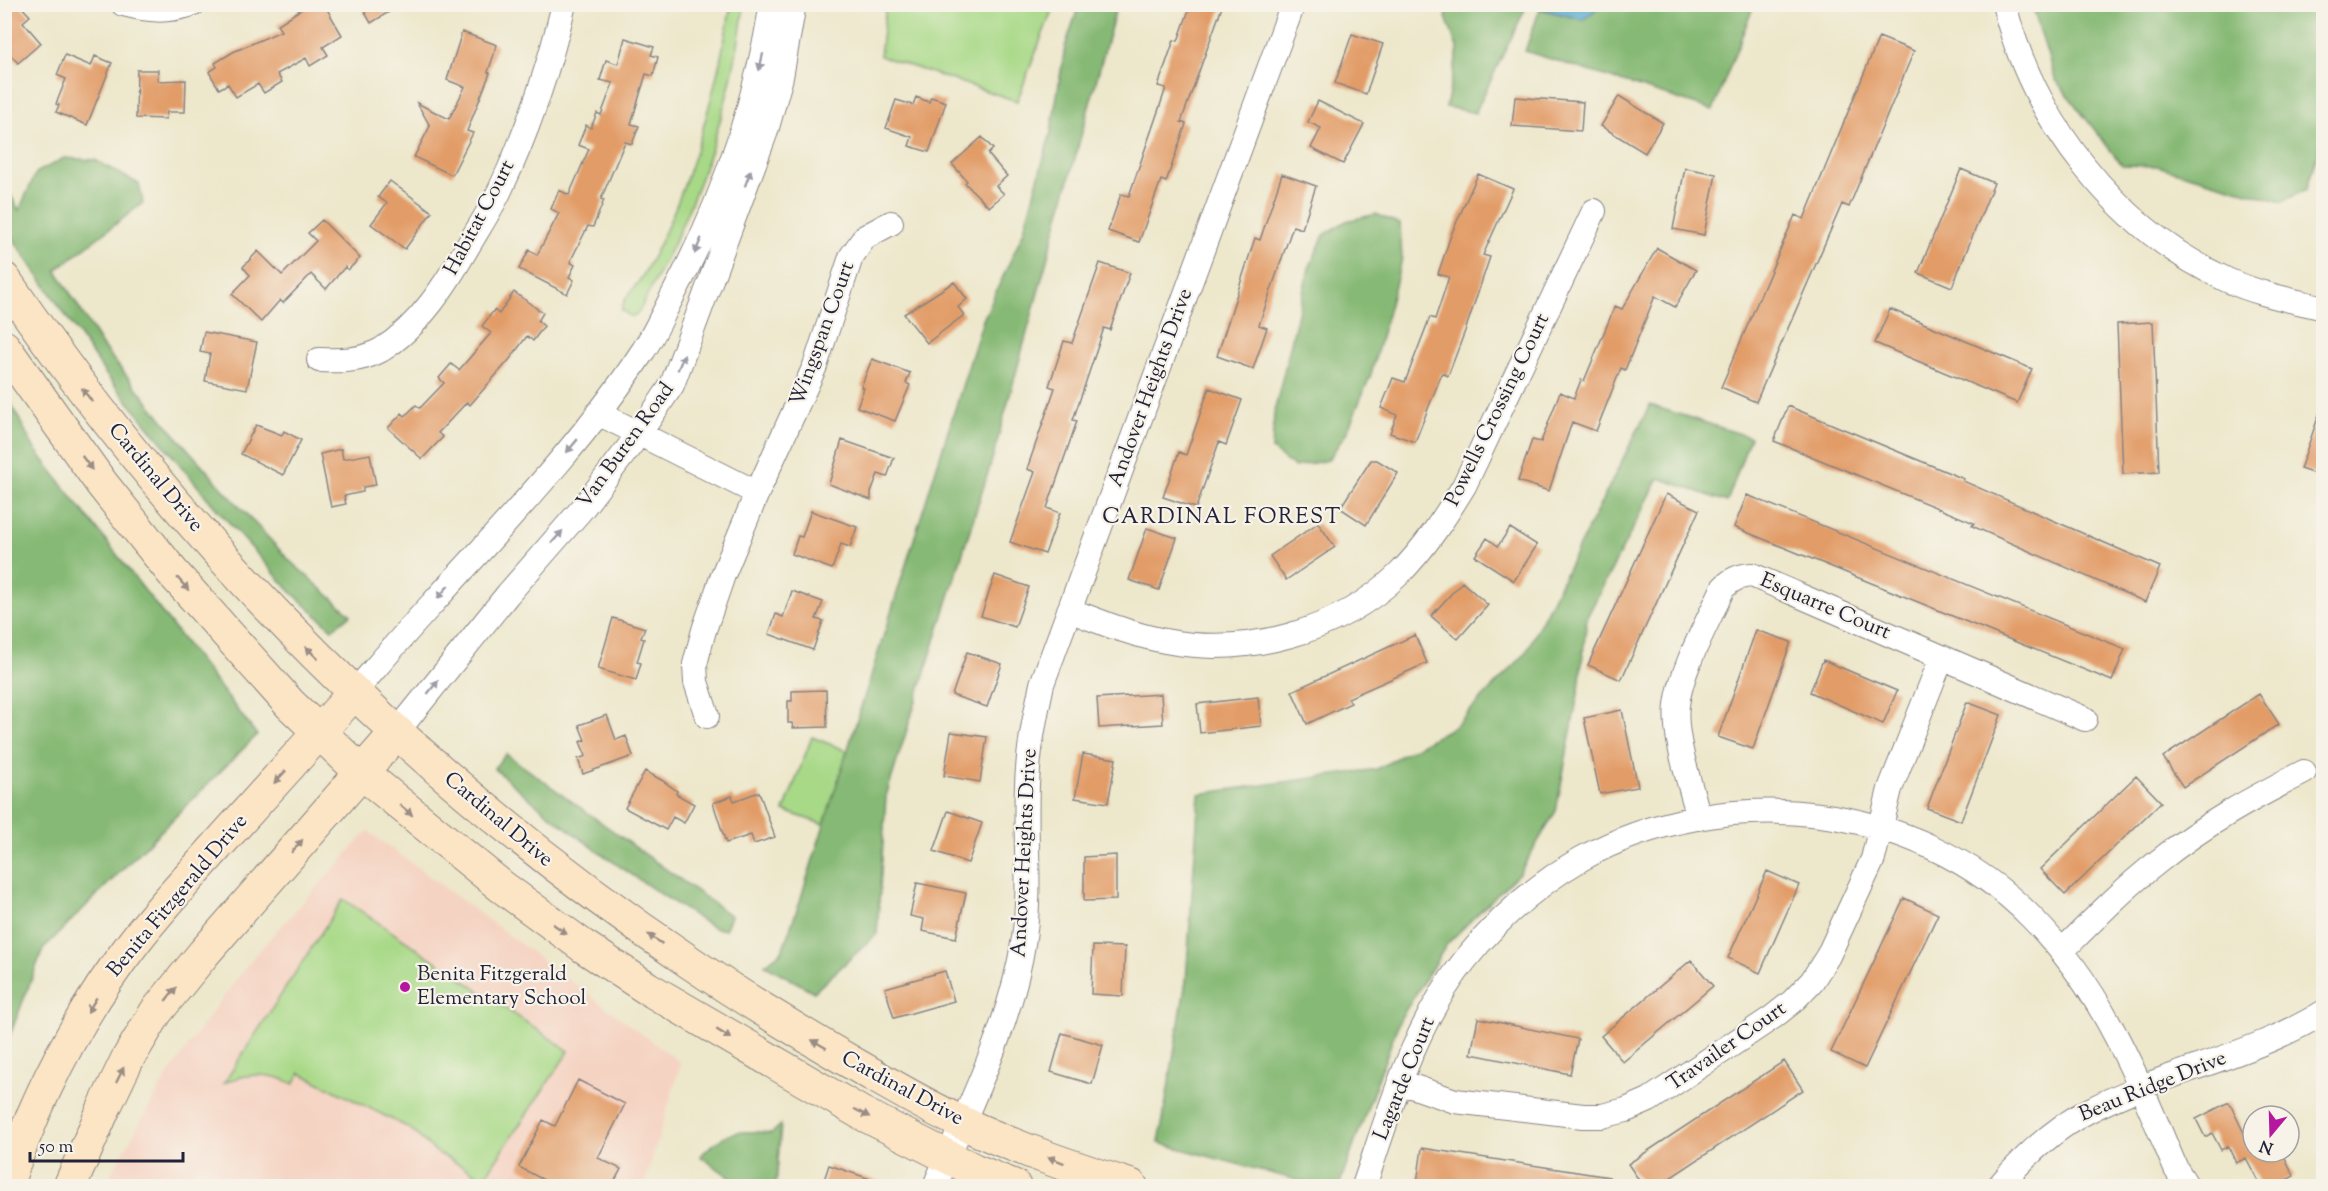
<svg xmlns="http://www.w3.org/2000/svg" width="2328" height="1191" viewBox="0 0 2328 1191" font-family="'Sorts Mill Goudy',serif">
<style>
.built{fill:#f5d3c2}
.green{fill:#a8d987;stroke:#657e61;stroke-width:1.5}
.forest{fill:#86b974;stroke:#546e58;stroke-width:1.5}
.water{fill:#51a8ce;stroke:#3a6584;stroke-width:1.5}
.building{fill:#e29c68}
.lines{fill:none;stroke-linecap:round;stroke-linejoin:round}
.minor-casing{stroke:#888483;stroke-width:26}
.secondary-casing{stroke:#888483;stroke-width:35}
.minor{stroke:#fff;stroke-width:24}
.secondary{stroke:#fce5c4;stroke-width:33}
.oneway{fill:#9c9ca7}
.oneway2{fill:#9a8d86}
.poi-dot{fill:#b5179e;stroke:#f7f3e8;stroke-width:2}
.labels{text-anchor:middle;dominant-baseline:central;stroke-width:4.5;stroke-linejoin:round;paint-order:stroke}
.street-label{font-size:21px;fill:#22223b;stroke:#f7f3e8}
.poi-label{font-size:21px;fill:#22223b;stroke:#f7f3e8;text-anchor:start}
.neighbourhood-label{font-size:22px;letter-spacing:1.5px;fill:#22223b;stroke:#f7f3e8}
</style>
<rect width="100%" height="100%" fill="#f7f3e8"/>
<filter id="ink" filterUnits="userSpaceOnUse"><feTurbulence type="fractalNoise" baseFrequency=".0167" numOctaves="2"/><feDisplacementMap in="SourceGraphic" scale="12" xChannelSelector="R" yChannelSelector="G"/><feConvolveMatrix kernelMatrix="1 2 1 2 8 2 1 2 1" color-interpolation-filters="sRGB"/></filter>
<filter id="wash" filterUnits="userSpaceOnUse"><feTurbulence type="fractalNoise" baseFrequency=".008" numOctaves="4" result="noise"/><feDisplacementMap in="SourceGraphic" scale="24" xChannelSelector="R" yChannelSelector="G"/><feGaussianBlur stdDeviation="1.35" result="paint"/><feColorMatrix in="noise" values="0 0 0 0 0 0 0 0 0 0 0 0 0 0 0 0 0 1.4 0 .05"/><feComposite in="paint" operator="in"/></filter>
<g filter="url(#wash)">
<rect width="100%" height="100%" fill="#ede7cb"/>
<!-- built -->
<path class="built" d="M368,831L681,1063L644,1186H104L163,1083L206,1020L255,955Z"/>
<!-- green -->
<path class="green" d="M731,5H744C735,83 710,162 678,234C666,260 652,286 639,312L635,316H630L622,310C622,299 634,289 640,280C650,264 658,247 666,230C698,157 718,83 731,5Z
M886,5V4L1054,5L1017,101L880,56Z
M812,737L852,753L828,826L784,811Z
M343,899L569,1051L484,1178L436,1152L409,1128L300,1073L294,1084C270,1072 248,1072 224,1083Z"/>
<!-- forest -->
<path class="forest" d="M1079,5H1117L992,460L886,796L877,934L814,992L765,965L782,951L799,904L983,320L1023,233L1051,132L1065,47Z
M1450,5H1527L1475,113L1446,107L1458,50L1446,17Z
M1601,5H1754L1713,110L1525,51L1540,9L1583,20Z
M2032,5H2323V133L2307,189L2282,202L2157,166L2122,165L2055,79Z
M64,158L95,160L139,184L143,203L56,270L103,347L172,431L224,490L290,561L351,615L332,629L290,591L214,506L107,376L5,227V185L19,210L36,173Z
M1376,214L1400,224L1402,259L1371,374L1347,432L1328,460L1294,467L1272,450L1274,413L1309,268L1324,235L1346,221Z
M5,391L34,448L257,735L43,949L5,1048Z
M1650,405L1750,437L1727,502L1659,478L1587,617L1579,689L1556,811L1520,872L1447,944L1400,1019L1339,1186H1319L1159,1143L1186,981L1199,794L1377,769L1455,726L1525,654Z
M506,754L731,916L725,930L712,927C636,879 561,829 494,768Z
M781,1125L776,1186H742L700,1156C729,1130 733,1130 772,1133Z"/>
<!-- water -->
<path class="water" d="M1528,5L1601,4V5L1583,20Z"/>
<g id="blocks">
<!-- building -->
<path class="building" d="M11,4H19L30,16L23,22L41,43L18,63L4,48V10Z
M309,4H324L342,35L323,47L328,55L310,66L306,58L277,74L282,82L264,93L258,84L236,97L228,84L219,89L209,72L217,67L215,63L233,52L281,31L277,25Z
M360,4H402L371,23Z
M1191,4H1223L1181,122L1186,124L1166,182L1161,180L1139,242L1108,231L1121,194L1129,196L1166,88L1158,86L1174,40L1178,41Z
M462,32L497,45L488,72L490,73L467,131L473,133L452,175L414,157L430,126L417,103L449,119L465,87L447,80Z
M1352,34L1383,44L1366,94L1335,83Z
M1879,37L1914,51L1849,207L1842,204L1756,402L1721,387L1795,215L1804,219Z
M625,38L654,47L651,55L658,57L653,76L646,74L631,124L639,126L632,144L625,142L601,199L604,200L593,227L588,226L570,262L575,265L569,277L574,280L567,294L519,269L529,250L537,255L559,213L551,209L559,190L569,195L589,149L578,145L586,125L591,128L597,113L601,115L613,83L600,80L606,60L618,64Z
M65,55L91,66L95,56L112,63L87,125L56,112L59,105L56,104L66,79L57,75Z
M137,70H158V81L186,80L185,112H167L166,119L136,118Z
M1619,96L1663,123L1645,153L1601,126Z
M916,97L929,102L931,97L946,102L929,152L909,146L912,137L886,128L896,100L913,105Z
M1515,97L1583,102L1581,131L1512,126Z
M1318,101L1364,124L1343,164L1311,148L1321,128L1308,122Z
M982,137L993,149L988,154L1007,176L996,186L1004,194L989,207L965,183L967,181L952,164Z
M1685,168L1716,174L1704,235L1673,229Z
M1961,169L1994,183L1952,287L1918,273Z
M1282,174L1316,186L1302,229L1293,226L1259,325L1267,328L1253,369L1217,356L1255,238L1260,240Z
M1478,174L1513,189L1483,255L1490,257L1465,331L1448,376L1442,373L1415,442L1390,433L1397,415L1381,408L1393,378L1405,382L1430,317L1435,319L1449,277L1438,274L1451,235Z
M390,181L432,212L405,249L371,224L387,203L378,197Z
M322,220L360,258L348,270L345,267L326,289L311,274L283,303L280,300L261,322L232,294L250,275L243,267L258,251L282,275L316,241L308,233Z
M1657,248L1696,270L1675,307L1655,296L1625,370L1621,368L1596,431L1572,422L1549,491L1518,481L1532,440L1541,442L1560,392L1574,398L1581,380L1584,381L1615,306L1622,309Z
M1100,263L1130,273L1110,330L1104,328L1073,420L1077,421L1047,508L1060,513L1045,554L1010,542L1035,472L1027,469L1055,388L1049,386L1064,341L1072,343Z
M954,282L967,299L958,307L964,315L927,343L904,314Z
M514,292L543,313L538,321L544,326L533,341L527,336L510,359L470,405L467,402L438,433L443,437L422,459L388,428L402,413L405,416L416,405L420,408L444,383L439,378L451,364L459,370L491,333L482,326L494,310L499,314Z
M1890,309L2032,369L2017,403L1875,343Z
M2153,322L2159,472L2123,474L2117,324Z
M204,332L257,342L247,389L205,381L210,354L200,352Z
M872,359L910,373L906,383L910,385L895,421L857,407L864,388L861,387Z
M1209,388L1242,400L1226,445L1219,442L1196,508L1163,497L1179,452L1186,455Z
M1788,406L1964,479L1963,481L2160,567L2145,602L1972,526L1974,523L1774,441Z
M2321,409L2324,410V477L2300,469Z
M256,425L282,435L284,431L301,440L283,475L241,454Z
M842,440L894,458L887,477L878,474L871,492V500L829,484Z
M341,449L343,459L370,454L376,485L363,487V492L344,496L346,504L331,507L320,454Z
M1371,460H1377L1398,473L1366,525L1340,508Z
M1666,494L1699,510L1621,680L1588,665Z
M1747,495L2125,649L2112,681L1734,527Z
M811,511L857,527L850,547L841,544L832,569L792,554L798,536L802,537Z
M1318,523L1335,547L1286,580L1270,556Z
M1147,528L1177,538L1159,590L1129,580Z
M1510,528L1537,545L1514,581L1475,556L1487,538L1498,546Z
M995,575L1029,587L1015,627L981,616Z
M1462,582L1488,605L1458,639L1431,616Z
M792,591L823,602L816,619L823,621L813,650L769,634L776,614L783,617Z
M613,618L645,628L641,638L644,639L637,662L641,663L636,680L598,669Z
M1756,630L1791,642L1753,749L1718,737Z
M1415,635L1427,663L1348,698L1351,703L1307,724L1292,691Z
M967,652L1002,664L987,707L952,695Z
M1823,660L1897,691L1883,724L1810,692Z
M826,690L827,727L793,728L792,723H788V701H792V691Z
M1161,694L1163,724L1099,728L1097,698Z
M2259,694L2279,724L2183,787L2163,757Z
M1258,697L1261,726L1200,733L1197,704Z
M1967,702L2001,715L1961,821L1927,808Z
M1622,710L1638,787L1600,794L1584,718Z
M607,715L616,740L626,736L633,756L583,774L578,759L586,756L580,742L585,740L579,725Z
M951,732L987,737L980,782L944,776Z
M1083,754L1116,759L1108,803L1075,798Z
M645,771L663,781L677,791L676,794L694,804L684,823L673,817L666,830L625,808Z
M2136,776L2161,802L2065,895L2040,869Z
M759,792L775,837L754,844L751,835L726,843L713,803L732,796L734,801Z
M948,811L982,823L968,863L934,851Z
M1116,855V900L1084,901V857Z
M1767,871L1799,885L1760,973L1728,958Z
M917,883L966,893L956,938L922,931L924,919L910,916Z
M1904,898L1938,914L1865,1068L1831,1052Z
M1093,946L1125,947L1123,996L1091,994Z
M1691,960L1713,986L1623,1062L1601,1036Z
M945,971L954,1001L894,1018L885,988Z
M1478,1018L1578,1039L1570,1074L1471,1054Z
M1062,1033L1103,1045L1092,1084L1051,1072Z
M1784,1061L1803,1090L1658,1186H1643L1628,1164Z
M578,1080L625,1104L598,1158L621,1169L612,1186H555L519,1167L543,1120L555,1126Z
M2229,1102L2245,1135L2253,1131V1152H2282L2294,1176L2275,1186H2261L2246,1158L2236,1163L2228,1146L2221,1150L2212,1133L2205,1137L2196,1119Z
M1422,1148L1609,1177L1608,1186H1439L1417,1183Z
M829,1165L885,1184L884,1186H822Z"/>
</g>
</g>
<g filter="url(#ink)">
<use href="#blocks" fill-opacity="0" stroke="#888483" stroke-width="1.5"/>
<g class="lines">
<defs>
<path id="minor" d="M123,4C150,11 166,12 193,4
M2004,4C2033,122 2117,229 2227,280C2258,294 2291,300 2324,308
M319,360C340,361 361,361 381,350C420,326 446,284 468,246C479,227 491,209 500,190C528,131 549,68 564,4
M598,413L757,493
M1069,610C1101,622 1132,635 1165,641C1247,657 1339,632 1399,574C1425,548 1445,517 1464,486L1594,211
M353,694C379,664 404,634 431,605C505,523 582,444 643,351C654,335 662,316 671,299C720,208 755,107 772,4
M707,716L696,682L695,664L704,630L723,575L757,493L815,366L851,257L865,237L891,223
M396,733L508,594L582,509L639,434L672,385L766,131L781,77L794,4
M1699,818C1691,786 1673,737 1677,705C1681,669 1708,622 1723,588C1732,579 1739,576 1752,575L2085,719
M2062,951C2093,920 2124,888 2159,861C2203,825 2253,798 2304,772
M1400,1082L1455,1101L1583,1116H1602L1626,1110L1649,1100L1773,1017L1792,1002L1812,981L1828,956L1873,859L1890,789L1942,657
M935,1186C969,1105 1011,1026 1024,938C1032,882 1023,825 1028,769C1030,740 1036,712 1042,684L1293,4
M1364,1186C1391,1108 1413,1026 1465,960C1498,919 1536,885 1581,859C1724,780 1917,800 2032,918C2104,991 2136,1076 2176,1169L2187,1186
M1999,1186C2024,1157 2056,1127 2090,1110C2165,1071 2252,1057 2324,1012"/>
<path id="secondary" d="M4,279C188,549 420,781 691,963C744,999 799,1032 854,1064C891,1085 927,1107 965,1124C1018,1149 1075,1168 1131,1186
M4,347L102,484L173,573L290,704L361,772L501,886L583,946L647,988L861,1113L974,1170L1014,1186
M6,1186C35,1100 78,1015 134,942C160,908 189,878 217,846C263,795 308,745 353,694
M70,1186L104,1108L127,1060L156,1012L204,953L396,733"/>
</defs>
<!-- minor casing -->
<use href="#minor" class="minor-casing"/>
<!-- secondary casing -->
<use href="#secondary" class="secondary-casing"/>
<!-- minor -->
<use href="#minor" class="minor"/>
<!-- secondary -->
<use href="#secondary" class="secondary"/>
</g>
<!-- one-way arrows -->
<defs><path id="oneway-solid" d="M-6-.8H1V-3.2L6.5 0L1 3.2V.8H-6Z" transform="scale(1.5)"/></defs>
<g class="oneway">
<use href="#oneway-solid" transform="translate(761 62) rotate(104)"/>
<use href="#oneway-solid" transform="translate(748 178) rotate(-69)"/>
<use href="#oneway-solid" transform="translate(698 246) rotate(113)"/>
<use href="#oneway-solid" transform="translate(681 362) rotate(-68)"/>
<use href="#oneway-solid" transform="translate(572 446) rotate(130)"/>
<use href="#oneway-solid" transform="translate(557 537) rotate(-49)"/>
<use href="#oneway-solid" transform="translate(443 592) rotate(132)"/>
<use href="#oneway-solid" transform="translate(433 687) rotate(-52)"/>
</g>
<g class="oneway2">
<use href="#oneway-solid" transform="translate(87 395) rotate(-128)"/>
<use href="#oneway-solid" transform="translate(87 463) rotate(54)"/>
<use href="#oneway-solid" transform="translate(183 584) rotate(49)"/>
<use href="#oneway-solid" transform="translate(312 653) rotate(-135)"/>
<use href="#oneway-solid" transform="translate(280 777) rotate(133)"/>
<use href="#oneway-solid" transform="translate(406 810) rotate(40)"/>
<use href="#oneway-solid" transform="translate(297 846) rotate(-49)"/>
<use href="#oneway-solid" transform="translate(560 929) rotate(36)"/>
<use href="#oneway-solid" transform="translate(655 939) rotate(-146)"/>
<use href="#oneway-solid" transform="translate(171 994) rotate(-51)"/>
<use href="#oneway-solid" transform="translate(92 1005) rotate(121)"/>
<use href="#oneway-solid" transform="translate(724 1034) rotate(31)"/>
<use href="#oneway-solid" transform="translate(819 1044) rotate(-150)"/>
<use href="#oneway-solid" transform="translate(120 1075) rotate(-64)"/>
<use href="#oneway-solid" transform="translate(862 1113) rotate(28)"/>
<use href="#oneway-solid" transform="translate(1056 1160) rotate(-159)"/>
</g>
</g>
<!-- markers -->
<circle class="poi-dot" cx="405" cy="987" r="6"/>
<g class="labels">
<!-- street labels -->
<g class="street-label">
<text transform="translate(480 218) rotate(-62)">Habitat Court</text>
<text transform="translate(823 334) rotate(-70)">Wingspan Court</text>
<text transform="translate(1151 388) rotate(-70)">Andover Heights Drive</text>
<text transform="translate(1498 410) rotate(-64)">Powells Crossing Court</text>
<text transform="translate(626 446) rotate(-54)">Van Buren Road</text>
<text transform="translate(155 478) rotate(50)">Cardinal Drive</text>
<text transform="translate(1825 607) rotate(23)">Esquarre Court</text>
<text transform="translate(498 820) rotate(40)">Cardinal Drive</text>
<text transform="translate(1025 853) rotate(-87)">Andover Heights Drive</text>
<text transform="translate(178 896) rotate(-50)">Benita Fitzgerald Drive</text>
<text transform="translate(1727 1047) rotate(-35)">Travailer Court</text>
<text transform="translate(1405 1079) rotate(-68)">Lagarde Court</text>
<text transform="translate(2153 1087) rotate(-22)">Beau Ridge Drive</text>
<text transform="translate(902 1089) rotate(28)">Cardinal Drive</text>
</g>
<!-- poi labels -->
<g class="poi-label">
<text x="417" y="975">Benita Fitzgerald<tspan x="417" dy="24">Elementary School</tspan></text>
</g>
<!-- neighbourhood labels -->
<g class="neighbourhood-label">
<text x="1222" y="518">CARDINAL FOREST</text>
</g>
</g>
<!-- margin -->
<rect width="2328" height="1191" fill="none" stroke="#f7f3e8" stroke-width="24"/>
<!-- north arrow -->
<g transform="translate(2271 1134) rotate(199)"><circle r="28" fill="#f7f3e8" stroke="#a29fa3" stroke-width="1.5"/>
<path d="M0-4.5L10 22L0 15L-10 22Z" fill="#b5179e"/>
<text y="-9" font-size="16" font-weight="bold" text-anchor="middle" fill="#22223b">N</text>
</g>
<!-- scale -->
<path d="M30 1152v9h153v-9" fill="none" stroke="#22223b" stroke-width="3"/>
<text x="39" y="1152" font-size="18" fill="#22223b" stroke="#f7f3e8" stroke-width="4.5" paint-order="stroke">50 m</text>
</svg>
